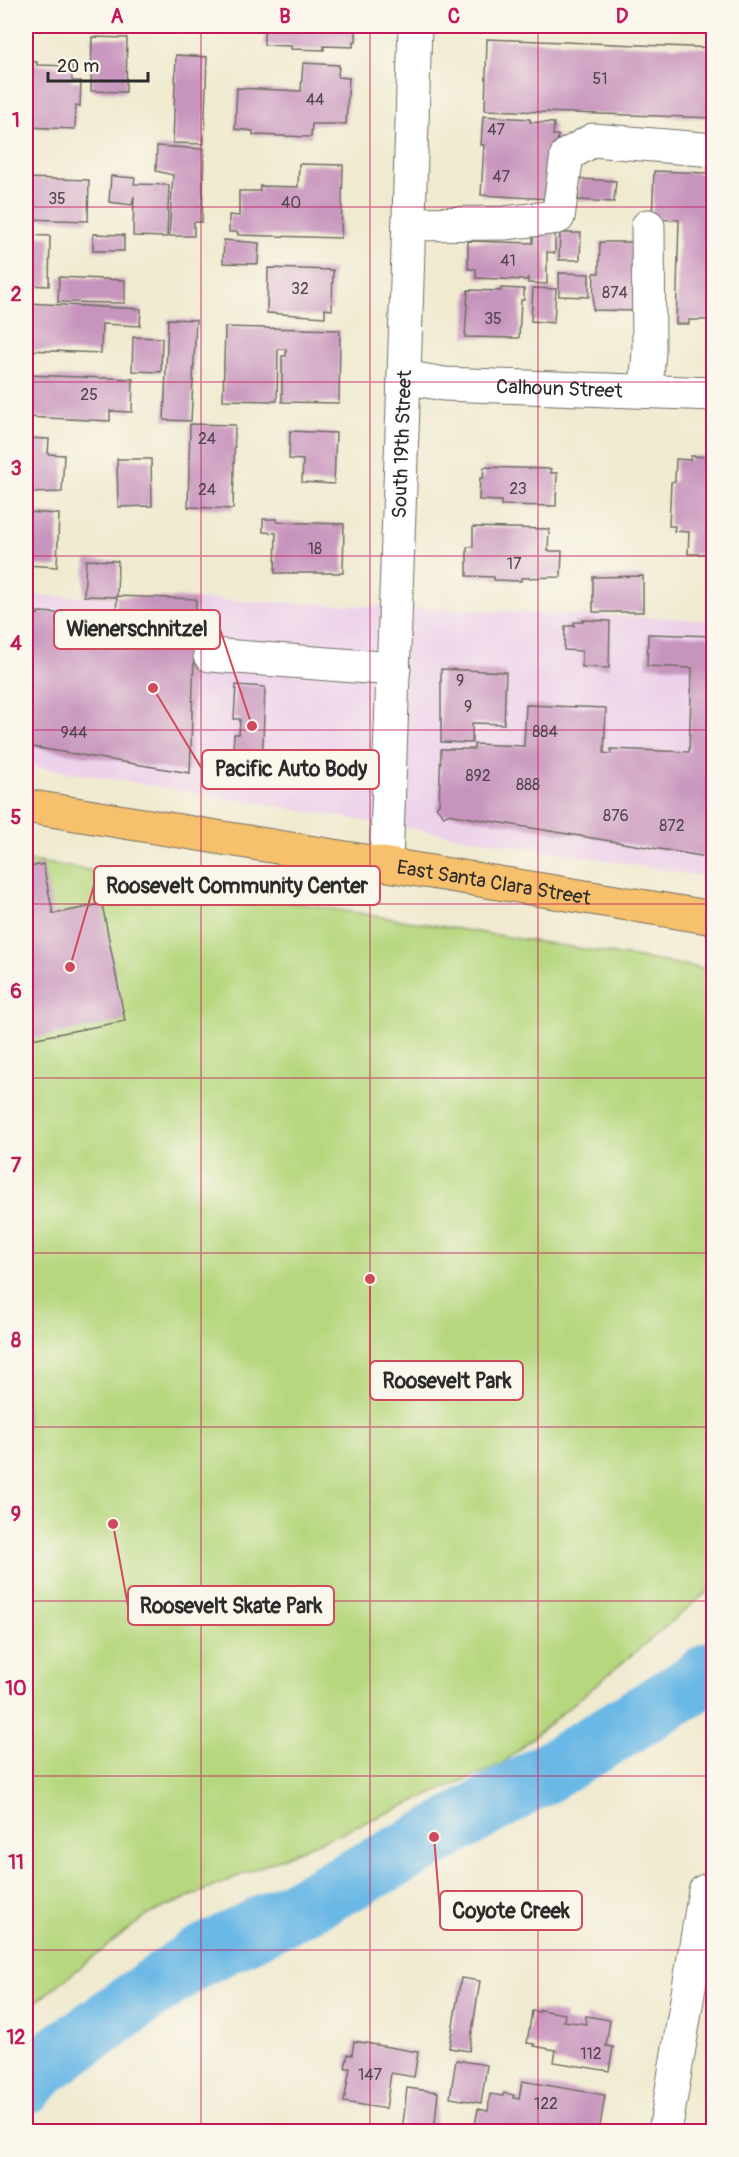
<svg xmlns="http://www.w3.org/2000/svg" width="739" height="2157" viewBox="0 0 739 2157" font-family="Pangolin,sans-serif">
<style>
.built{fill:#ecd1ea}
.green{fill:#b6d77e;stroke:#708154;stroke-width:1.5}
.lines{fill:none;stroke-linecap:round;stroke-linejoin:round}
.river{stroke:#6bb8e5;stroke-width:60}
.building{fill:#c794bd}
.minor-casing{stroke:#706e65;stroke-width:35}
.major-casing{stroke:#706e65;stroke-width:35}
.minor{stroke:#fff;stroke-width:33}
.major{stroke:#f7c06c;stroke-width:33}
.grid{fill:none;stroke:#c2185b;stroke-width:1.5;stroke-opacity:0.55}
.labels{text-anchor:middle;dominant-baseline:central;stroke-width:4.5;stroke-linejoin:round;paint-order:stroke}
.number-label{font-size:16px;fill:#524550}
.street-label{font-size:20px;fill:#2b2b2b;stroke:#fbf7ec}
.leader{fill:none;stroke:#d1495b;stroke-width:2}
.callout-dot{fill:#d1495b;stroke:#fbf7ec;stroke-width:2}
.callout{fill:#fbf7ec;stroke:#d1495b;stroke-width:2}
.callout-label{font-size:21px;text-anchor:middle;font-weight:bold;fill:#2b2b2b}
.neatline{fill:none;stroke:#c2185b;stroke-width:2}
.grid-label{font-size:20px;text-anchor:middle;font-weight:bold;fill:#c2185b}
</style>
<rect width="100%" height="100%" fill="#fbf7ec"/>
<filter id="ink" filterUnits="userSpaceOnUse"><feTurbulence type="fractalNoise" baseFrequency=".0167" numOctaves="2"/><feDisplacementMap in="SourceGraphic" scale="12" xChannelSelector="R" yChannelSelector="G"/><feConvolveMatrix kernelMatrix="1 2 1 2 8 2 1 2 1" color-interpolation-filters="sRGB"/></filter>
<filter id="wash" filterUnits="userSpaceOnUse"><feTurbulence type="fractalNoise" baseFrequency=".008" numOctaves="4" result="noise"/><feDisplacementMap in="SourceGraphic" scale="24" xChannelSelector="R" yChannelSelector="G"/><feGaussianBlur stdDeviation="1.35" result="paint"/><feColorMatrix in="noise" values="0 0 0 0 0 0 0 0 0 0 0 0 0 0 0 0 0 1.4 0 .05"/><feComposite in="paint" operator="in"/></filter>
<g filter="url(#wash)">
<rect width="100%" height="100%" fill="#f0ead0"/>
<!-- built -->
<path class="built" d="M26,595L116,598L117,596L713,620V878L26,765Z"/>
<!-- green -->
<path class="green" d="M26,860L714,970L713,1587L500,1765L147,1915L26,2010Z"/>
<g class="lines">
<!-- river -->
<path class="river" d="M26,2084L44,2065L195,1959L296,1909L434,1837L560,1765L684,1690L714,1670"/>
</g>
<g id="blocks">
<!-- building -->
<path class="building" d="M264,26H356V42L353,41V47L324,46V50L291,49V46L264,45Z
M92,37L127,38L126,92L91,91Z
M487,39L714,48V118L485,110Z
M176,55L207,57L204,144L173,143Z
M26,62H37V65L72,66V81H81L80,106L76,105L75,129L26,127Z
M303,63L339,65L338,77L349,78L346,124H312L311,137L253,135V131L235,129L237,88L301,91Z
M483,116L530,119V122L554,123L553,135H558L557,143H554L551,199L481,195L484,145H481Z
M157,146L204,149L202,222H194V236H169L173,175L156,171Z
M299,164L343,165L341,238L238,235V232H229V215L239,216V191H260V186L298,187Z
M708,167H714V320H689V324H676L679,220L652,219L654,171L708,173Z
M111,176L135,178L134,184L169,185L167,237L133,236L134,196L132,205L109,202Z
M26,178L89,180L88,221L26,219Z
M580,179L616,181L614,202L578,200Z
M533,232H555V253L547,252V284L528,283V278L526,280L476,278V269H468V241L533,243Z
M560,233H581L580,260H559Z
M93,234L124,235V251H93Z
M26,235L50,236L49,286L26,285Z
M224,240L259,243L258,264L223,263Z
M600,242H641L636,311L593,310L594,273H599Z
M268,268L333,270L332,310L325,309V317L267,313Z
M559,273L589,274V297L559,296Z
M59,277L125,280V303L58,302Z
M501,288L524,289V300H521L519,338L465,337L468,290L501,291Z
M533,288L556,289L554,323L531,321Z
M26,303L141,309L140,326L102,324L101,353L26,350Z
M168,319L196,320L191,421L164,420Z
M225,327L340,330L339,403L282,402V356H286V349H278L277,401L223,400Z
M133,337L162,338L161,372L132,371Z
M26,375L133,379L132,412L110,411V421L26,417Z
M190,424L235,425L233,509L188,507Z
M290,431L336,433L334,484L302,482L303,460L289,459Z
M26,438L49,439L48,454L64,455L62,492L26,493Z
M691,456L714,457V554H688L689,532L674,531L675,526H669L671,482L675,481L676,459L690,460Z
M117,459H151L152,506L118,507Z
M484,467L551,469V473H557L556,506L501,505V501L479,500L480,478H483Z
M26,512L59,514L57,567L26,565Z
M263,519H277V522L344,524L343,573H275L276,533L263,532Z
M473,527L549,529L548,551H562L561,577L521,578V581L494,580V577L467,576V547H473Z
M86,560L118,561L117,597L84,596Z
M643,576V612H593V577Z
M117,596L196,599L190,773L26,746V614L38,615V612L116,616Z
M583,620L610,621L609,668L582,667V651L564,650L565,626H574V622H583Z
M648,634L714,636V858L447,814L444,816L436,807L439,804L441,749H474V744L524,746L526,705L606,708L604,753L611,754V749L689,752L692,668L647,666Z
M441,669L506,672L504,724L472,723V743L441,742Z
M236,685L265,687L262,769L232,767L234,734H239L240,719H234Z
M43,864L53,914L102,904L125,1021L26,1040V868Z
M461,1978L480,1981L469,2051L449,2048Z
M540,2010L565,2014L564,2021L586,2024V2016L610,2020L606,2046L613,2047L609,2071L554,2062L556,2050L534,2046L535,2044L527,2043L532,2011L540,2012Z
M354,2041L418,2052L414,2077L391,2073L386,2109L344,2102L350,2068H345L348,2054L352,2055Z
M456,2060L487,2065L481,2103L450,2098Z
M522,2081L605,2095L599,2132H514L475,2125L478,2109L488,2111L490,2094L503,2096L504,2093L514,2095L513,2098L519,2099Z
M407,2088L438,2092L434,2132H402Z"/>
</g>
</g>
<g filter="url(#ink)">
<use href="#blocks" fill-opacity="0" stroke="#706e65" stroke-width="1.5"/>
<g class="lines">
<defs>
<g id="minor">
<path d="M409,224L504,223L558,217L567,155L593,140L714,150"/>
<path id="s1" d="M404,377L444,384L714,394"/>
<path d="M646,391L649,351L648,226"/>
<path d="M210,655L394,669"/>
<path id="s2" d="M386,864L404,377L415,26"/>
<path d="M665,2132L705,1891L714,1892"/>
</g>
<g id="major">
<path id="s3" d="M26,806L714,918"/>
</g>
</defs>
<!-- minor casing -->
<use href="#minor" class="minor-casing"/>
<!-- major casing -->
<use href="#major" class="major-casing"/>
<!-- minor -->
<use href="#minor" class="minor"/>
<!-- major -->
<use href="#major" class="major"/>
</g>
</g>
<!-- grid -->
<path class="grid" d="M201,26V2132M370,26V2132M538,26V2132M26,207H714M26,382H714M26,556H714M26,730H714M26,904H714M26,1078H714M26,1253H714M26,1427H714M26,1601H714M26,1776H714M26,1950H714"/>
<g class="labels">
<!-- number labels -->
<g class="number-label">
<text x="600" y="79">51</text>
<text x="315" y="100">44</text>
<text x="496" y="130">47</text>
<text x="501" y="177">47</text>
<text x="57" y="199">35</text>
<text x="291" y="203">40</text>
<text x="508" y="261">41</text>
<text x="300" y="289">32</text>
<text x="615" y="293">874</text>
<text x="493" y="319">35</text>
<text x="89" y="395">25</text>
<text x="207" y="439">24</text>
<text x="518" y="489">23</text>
<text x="207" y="490">24</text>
<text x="315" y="549">18</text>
<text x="514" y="564">17</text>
<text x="460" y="681">9</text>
<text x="468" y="707">9</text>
<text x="545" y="732">884</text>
<text x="74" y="733">944</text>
<text x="478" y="776">892</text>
<text x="528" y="785">888</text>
<text x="616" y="816">876</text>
<text x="672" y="826">872</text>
<text x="591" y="2054">112</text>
<text x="370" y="2075">147</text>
<text x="546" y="2104">122</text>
</g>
<!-- street labels -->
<g class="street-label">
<text stroke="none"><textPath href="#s1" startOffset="156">Calhoun Street</textPath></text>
<text stroke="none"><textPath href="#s2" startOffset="420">South 19th Street</textPath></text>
<text stroke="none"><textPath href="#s3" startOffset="474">East Santa Clara Street</textPath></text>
</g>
</g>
<!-- callouts -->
<path class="leader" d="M252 726L220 629M153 688L202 769M70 967L94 885M370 1279L370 1381M113 1524L128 1606M434 1837L440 1911"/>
<g class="callout-dot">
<circle cx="252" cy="726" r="6"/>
<circle cx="153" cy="688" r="6"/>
<circle cx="70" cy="967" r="6"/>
<circle cx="370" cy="1279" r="6"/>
<circle cx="113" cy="1524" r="6"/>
<circle cx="434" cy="1837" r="6"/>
</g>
<g class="callout">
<rect x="54" y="610" width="166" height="39" rx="6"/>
<rect x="202" y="750" width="177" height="39" rx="6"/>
<rect x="94" y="866" width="286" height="39" rx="6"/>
<rect x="370" y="1361" width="153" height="39" rx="6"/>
<rect x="128" y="1586" width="206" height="39" rx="6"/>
<rect x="440" y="1891" width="142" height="39" rx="6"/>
</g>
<g class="callout-label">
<text x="137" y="636">Wienerschnitzel</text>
<text x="291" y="776">Pacific Auto Body</text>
<text x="237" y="893">Roosevelt Community Center</text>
<text x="447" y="1388">Roosevelt Park</text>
<text x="231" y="1613">Roosevelt Skate Park</text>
<text x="511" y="1918">Coyote Creek</text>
</g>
<!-- margin -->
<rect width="739" height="2157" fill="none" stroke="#fbf7ec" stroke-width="66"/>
<!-- scale -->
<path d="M48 72v9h100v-9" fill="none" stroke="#2b2b2b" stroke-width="3"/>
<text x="57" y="72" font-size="18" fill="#2b2b2b" stroke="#fbf7ec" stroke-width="4.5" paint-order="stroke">20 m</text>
<rect x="33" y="33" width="673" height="2091" class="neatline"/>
<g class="grid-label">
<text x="117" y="23">A</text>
<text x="285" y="23">B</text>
<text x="454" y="23">C</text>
<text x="622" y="23">D</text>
<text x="16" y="127">1</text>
<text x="16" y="301">2</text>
<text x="16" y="475">3</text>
<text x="16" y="650">4</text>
<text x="16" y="824">5</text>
<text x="16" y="998">6</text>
<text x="16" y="1172">7</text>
<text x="16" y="1347">8</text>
<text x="16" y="1521">9</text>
<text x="16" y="1695">10</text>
<text x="16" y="1869">11</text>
<text x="16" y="2044">12</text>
</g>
</svg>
